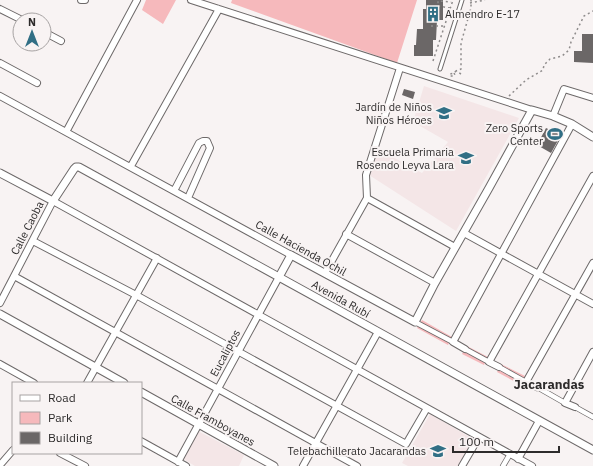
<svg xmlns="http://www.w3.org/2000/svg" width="593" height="466" viewBox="0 0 593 466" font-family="'IBM Plex Sans',sans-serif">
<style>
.built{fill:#f4e6e7}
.green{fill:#f6b9bc}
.building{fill:#6b6767}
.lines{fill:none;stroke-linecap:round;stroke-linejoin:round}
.service-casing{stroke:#6d6969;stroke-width:5}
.pedestrian-casing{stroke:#6d6969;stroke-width:6}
.minor-casing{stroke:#6d6969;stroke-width:8}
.tertiary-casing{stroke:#6d6969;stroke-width:9}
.path{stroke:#8f8c8c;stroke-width:1.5;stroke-dasharray:2 3;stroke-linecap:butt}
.service{stroke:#fff;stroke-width:3}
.pedestrian{stroke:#fff;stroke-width:4.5}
.minor{stroke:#fff;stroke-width:6}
.tertiary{stroke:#fff;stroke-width:7}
.labels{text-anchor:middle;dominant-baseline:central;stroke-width:4;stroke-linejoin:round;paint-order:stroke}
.poi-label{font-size:11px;fill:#2d2b2b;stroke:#f8f3f3;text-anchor:end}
.street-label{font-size:11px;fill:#2d2b2b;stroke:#f8f3f3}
.quarter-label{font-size:13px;font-weight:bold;fill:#2d2b2b;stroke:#f8f3f3}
</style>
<rect width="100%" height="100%" fill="#f8f3f3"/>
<!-- built -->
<path class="built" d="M424,86L519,118L456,231L369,175L378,149L422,173L448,142L413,122Z
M430,414L473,439L458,466H408L402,463Z
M198,431L244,455L239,466H195L183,459Z"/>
<!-- green -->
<path class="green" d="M146,0H176L163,24L142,10Z
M232,0H417L397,63L231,3Z
M422,320L452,337L448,345L417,328Z
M467,346L488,357L484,365L462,354Z
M501,364L525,376L521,385L497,372Z"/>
<!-- building -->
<path class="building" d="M426,0H443V20H437L436,40H433V56H414V45H416L417,29H423V9H426Z
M582,34H593V63L574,62V51H582Z
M404,89L415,92L413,99L402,95Z
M546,128L561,135L551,153L537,145Z"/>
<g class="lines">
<defs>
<path id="service" d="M440,69L462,0"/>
<path id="pedestrian" d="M415,322L453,342
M465,349L489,362
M499,367L526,382
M537,387L565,403
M575,407L593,417
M503,466L510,454"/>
<path id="minor" d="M81,0H85
M191,0L532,110
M0,9L22,20
M44,32L61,41
M0,63L37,83
M0,96L291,255
M553,116L564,89L593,98
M66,132L137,0
M131,166L219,9
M174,191L199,143L203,141H207L210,148L188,198
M367,198L366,175L400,68
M367,198L455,247
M464,233L593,304
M346,234L435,283
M33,241L136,295L406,444L427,408
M325,273L367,198
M14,276L357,466
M0,303L53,201L532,466
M465,349L453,342L572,124
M0,364L34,383
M499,367L489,362L593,176
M87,383L157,258
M537,387L526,382L593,263
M575,407L565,403L593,352
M141,441L186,466
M60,453L85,466
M518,459L539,421
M178,462L279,277
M0,465L13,450
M303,466L378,332
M462,466L479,437"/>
<path id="tertiary" d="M0,173L53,201L74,169L76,167H79L593,450
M279,277L291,255L415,322L435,283L489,188L532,110L553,116L572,124L593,137
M0,314L124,383
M141,392L274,466"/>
</defs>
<!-- service casing -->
<use href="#service" class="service-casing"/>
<!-- pedestrian casing -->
<use href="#pedestrian" class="pedestrian-casing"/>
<!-- minor casing -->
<use href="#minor" class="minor-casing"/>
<!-- tertiary casing -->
<use href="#tertiary" class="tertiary-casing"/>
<!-- path -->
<path class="path" d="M470,3L485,0
M450,8L438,6V1L451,2
M431,26H444
M433,61L453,0
M454,73L455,75L454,76H450V74L454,73L456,71
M461,74L456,71L461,69V43L471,8V0
M509,96L526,80L543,70L544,65L550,59L562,56L569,50L571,42L584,16L593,11"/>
<!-- service -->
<use href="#service" class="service"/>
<!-- pedestrian -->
<use href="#pedestrian" class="pedestrian"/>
<!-- minor -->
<use href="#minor" class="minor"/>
<!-- tertiary -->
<use href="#tertiary" class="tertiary"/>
</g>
<!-- icons -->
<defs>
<symbol id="building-bare" viewBox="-9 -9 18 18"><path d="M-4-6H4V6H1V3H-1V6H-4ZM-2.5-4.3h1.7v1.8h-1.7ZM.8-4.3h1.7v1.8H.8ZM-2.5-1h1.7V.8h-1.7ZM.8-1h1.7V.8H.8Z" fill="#316f85" stroke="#f8f3f3" stroke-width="2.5" paint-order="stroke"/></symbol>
<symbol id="school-bare" viewBox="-9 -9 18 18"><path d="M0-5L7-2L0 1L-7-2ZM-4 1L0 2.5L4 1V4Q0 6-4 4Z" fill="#316f85" stroke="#f8f3f3" stroke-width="2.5" paint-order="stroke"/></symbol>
<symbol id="stadium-bare" viewBox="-9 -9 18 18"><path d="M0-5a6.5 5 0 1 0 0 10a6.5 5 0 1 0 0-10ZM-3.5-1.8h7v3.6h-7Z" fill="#316f85" stroke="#f8f3f3" stroke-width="2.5" paint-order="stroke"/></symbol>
</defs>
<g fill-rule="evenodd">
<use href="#building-bare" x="422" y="3" width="22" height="22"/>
<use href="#school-bare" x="433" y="102" width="22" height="22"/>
<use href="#stadium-bare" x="544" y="123" width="22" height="22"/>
<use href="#school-bare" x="455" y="147" width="22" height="22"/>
<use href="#school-bare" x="427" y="440" width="22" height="22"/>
</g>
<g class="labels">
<!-- poi labels -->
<g class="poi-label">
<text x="445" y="14" text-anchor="start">Almendro E-17</text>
<text x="432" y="107">Jardín de Niños<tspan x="432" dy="13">Niños Héroes</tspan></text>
<text x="543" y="128">Zero Sports<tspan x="543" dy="13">Center</tspan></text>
<text x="454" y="152">Escuela Primaria<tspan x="454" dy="13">Rosendo Leyva Lara</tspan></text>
<text x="426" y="451">Telebachillerato Jacarandas</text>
</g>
<!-- street labels -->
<g class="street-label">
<text transform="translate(27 228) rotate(-63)">Calle Caoba</text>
<text transform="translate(301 248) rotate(29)">Calle Hacienda Ochil</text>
<text transform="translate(341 299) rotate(29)">Avenida Rubí</text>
<text transform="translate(225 353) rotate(-62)">Eucaliptos</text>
<text transform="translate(213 420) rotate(29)">Calle Framboyanes</text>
</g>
<!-- quarter labels -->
<g class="quarter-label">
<text x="549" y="384">Jacarandas</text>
</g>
</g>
<!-- legend -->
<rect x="12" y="382" width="130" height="72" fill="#f8f3f3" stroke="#a7a3a3"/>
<rect x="20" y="395" width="20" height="6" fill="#ffffff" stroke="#a7a3a3"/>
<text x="48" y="402" font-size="12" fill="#2d2b2b">Road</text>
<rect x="20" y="412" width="20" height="12" fill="#f6b9bc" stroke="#a7a3a3"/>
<text x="48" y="422" font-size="12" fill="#2d2b2b">Park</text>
<rect x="20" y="432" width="20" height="12" fill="#6b6767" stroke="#a7a3a3"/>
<text x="48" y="442" font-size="12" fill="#2d2b2b">Building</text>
<!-- north arrow -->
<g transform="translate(32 32)"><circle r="19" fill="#f8f3f3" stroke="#a7a3a3"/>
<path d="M0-3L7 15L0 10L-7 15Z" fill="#316f85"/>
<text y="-6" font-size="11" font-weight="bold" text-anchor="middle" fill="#2d2b2b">N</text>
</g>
<!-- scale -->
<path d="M453 446v6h106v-6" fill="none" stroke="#2d2b2b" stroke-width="2"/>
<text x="459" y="446" font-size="12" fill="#2d2b2b" stroke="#f8f3f3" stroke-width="3" paint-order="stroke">100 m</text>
</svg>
